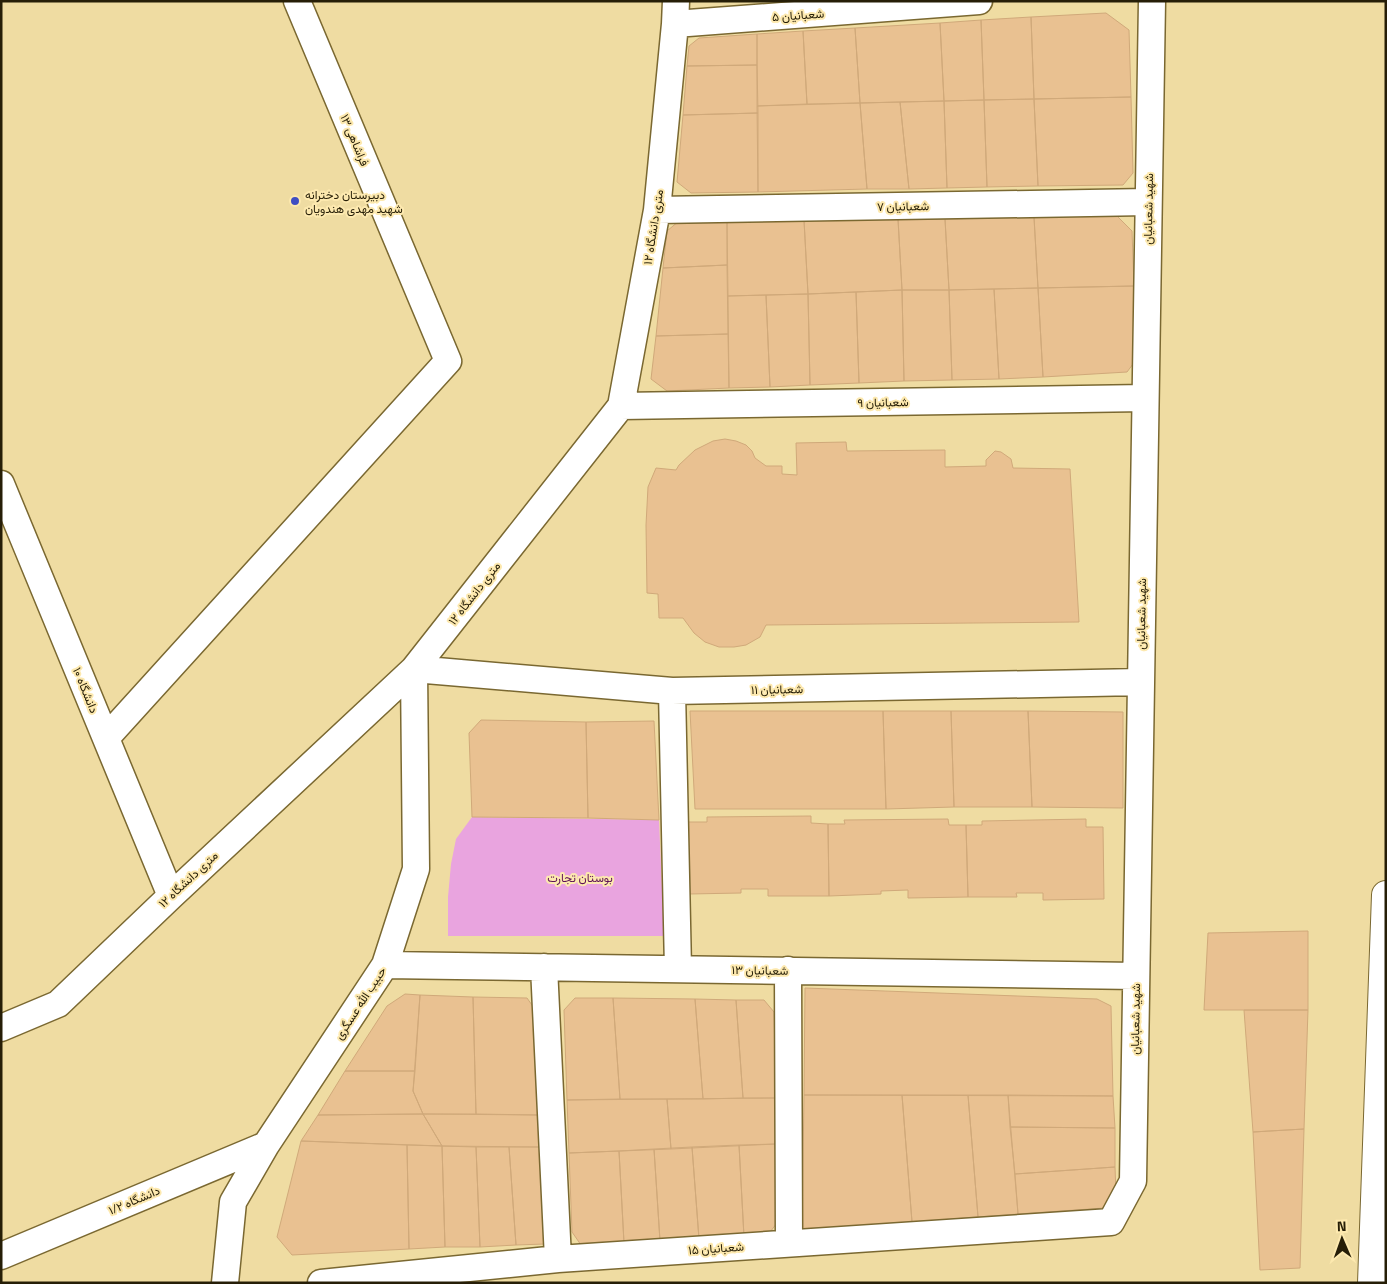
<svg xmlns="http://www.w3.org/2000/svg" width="1387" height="1284" viewBox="0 0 1387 1284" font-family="'Titillium Web',Vazirmatn,sans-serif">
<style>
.green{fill:#e9a4df}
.building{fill:#e9c191;stroke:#d0a97a}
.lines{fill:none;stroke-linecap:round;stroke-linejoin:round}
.street-casing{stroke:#7a6831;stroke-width:29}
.highway-casing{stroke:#7a6831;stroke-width:30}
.street{stroke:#fff;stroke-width:26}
.highway{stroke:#fff;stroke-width:28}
.poi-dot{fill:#3f4ec2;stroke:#fde9af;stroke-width:2}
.labels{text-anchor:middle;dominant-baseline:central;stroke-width:4;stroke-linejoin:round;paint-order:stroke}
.street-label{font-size:12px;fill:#261e07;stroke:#fde9af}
.poi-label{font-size:12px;fill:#261e07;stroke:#fde9af;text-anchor:start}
.park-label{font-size:12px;fill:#5e1257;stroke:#fde9af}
</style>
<rect width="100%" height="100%" fill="#efdca2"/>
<!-- green -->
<path class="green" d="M472,817L659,820L664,936H448V897L451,864L456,839Z"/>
<!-- building -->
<path class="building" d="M1106,13L1129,30L1131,97L1034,99L1031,17Z
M1031,17L1034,99L984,100L981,20Z
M981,20L984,100L944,101L940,23Z
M940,23L944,101L860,103L855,28Z
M855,28L860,103L807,104L803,31Z
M803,31L807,104L757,106V34Z
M757,34V65L687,66L689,46L699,38Z
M757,65L758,113L683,115L687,66Z
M1131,97L1133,173L1123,185L1038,186L1034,99Z
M1034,99L1038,186L987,187L984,100Z
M984,100L987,187L947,188L944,101Z
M944,101L947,188L909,189L900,102Z
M900,102L909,189H867L860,103Z
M860,103L867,189L758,192L757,106Z
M758,113V192L691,193L677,182L683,115Z
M1117,216L1132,231L1134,286L1038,288L1034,217Z
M1034,217L1038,288L949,290L945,219Z
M898,219L902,290L808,294L804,220Z
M898,219H945L949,290H902Z
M804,220L808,294L728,296L727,221Z
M679,221H727V265L663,268L667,231Z
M727,265L728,334L656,336L663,268Z
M1134,286L1136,360L1127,372L1043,377L1038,288Z
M1038,288L1043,377L999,379L994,289Z
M994,289L999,379L952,380L949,290Z
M902,290H949L952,380L904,381Z
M902,290L904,381L859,383L856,292Z
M856,292L859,383L810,385L808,294Z
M808,294L810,385L770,387L766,295Z
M766,295L770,387L729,388L728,296Z
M728,334L729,388L667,391L651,379L656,336Z
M725,439L736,441L746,445L752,451L755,458L766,466H782V474L797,475L796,443L846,442L847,451L945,450V467L986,466V460L995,451L1001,452L1011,459L1013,468L1070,469L1079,622L766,625L760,637L746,645L734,647H719L705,642L694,633L683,618H659L658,594L647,593L646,525L648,487L656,468L676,470L679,465L695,450L713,441Z
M690,711H883L886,809H695Z
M883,711H951L954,807L886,809Z
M951,711H1028L1032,807H954Z
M1028,711L1123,712V808L1032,807Z
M481,720L586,722L588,818L472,817L469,733Z
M654,721L659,820L588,818L586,722Z
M811,816V823L828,824L829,896H768V889H741V893L689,894L688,822H707V817Z
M948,819L949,825H966L968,897L908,898V890L881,891V894L829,896L828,824H845L844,820Z
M1086,819V827H1103L1104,899L1043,900V893H1016L1017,897H968L966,825H982V821Z
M1308,931V1010H1204L1208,933Z
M805,988L1097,999L1111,1006L1113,1096L804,1095Z
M405,994L420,995L415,1071H345L387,1006Z
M420,995L473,997L476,1114H423L413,1091Z
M473,997L527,998L534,1008L539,1115L476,1114Z
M575,998H613L620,1099L567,1100L564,1010Z
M613,998L695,999L703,1099H620Z
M695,999L736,1000L743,1098L703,1099Z
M736,1000H764L774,1012L776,1098H743Z
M1244,1010H1308L1304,1129L1253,1132Z
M345,1071H415L413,1091L423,1114L318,1115Z
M804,1095H902L912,1222L802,1230Z
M902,1095H968L978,1217L912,1222Z
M968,1095H1008L1018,1214L978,1217Z
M1008,1095L1113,1096L1115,1128L1010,1127Z
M776,1098V1144L671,1149L667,1099Z
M667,1099L671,1149L569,1153L567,1100Z
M423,1114L442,1146L301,1141L318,1115Z
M423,1114L539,1115L540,1147L442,1146Z
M1010,1127L1115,1128V1167L1015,1174Z
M1304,1129L1300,1268L1260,1270L1253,1132Z
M301,1141L407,1145L409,1249L292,1255L277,1237Z
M776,1144L777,1223L767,1236L744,1237L739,1145Z
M407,1145L442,1146L445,1247L409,1249Z
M739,1145L744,1237L699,1239L692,1147Z
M442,1146L476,1147L480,1247H445Z
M476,1147H509L516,1245L480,1247Z
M509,1147H540L545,1244L516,1245Z
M692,1147L699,1239L660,1241L654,1149Z
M654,1149L660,1241L624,1243L619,1151Z
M619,1151L624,1243L581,1245L572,1232L569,1153Z
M1115,1167L1116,1193L1104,1208L1018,1214L1015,1174Z"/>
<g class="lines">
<defs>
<path id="street" d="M675,24L979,1
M657,210L1148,202
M621,406L1145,398
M1,484L171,896
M414,669L672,691L1140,682
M672,691L678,969
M106,738L448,361L297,1
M385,965L1136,976
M544,967L558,1259
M788,970L789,1243
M1,1028L58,1004L171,896L414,669L621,406L657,210L675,24L676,1
M1,1256L266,1145
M225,1283L233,1202L266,1145L385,965L416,869L414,669
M321,1283L558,1259L1111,1222L1133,1181L1152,1"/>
<path id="highway" d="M1372,1283L1386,895"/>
</defs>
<!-- street casing -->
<use href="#street" class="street-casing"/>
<!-- highway casing -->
<use href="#highway" class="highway-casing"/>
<!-- street -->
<use href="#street" class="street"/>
<!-- highway -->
<use href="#highway" class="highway"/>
</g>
<!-- markers -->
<circle class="poi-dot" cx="295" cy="201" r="5"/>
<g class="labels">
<!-- street labels -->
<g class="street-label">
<text transform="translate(798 15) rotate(-4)">شعبانیان ۵</text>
<text transform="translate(355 140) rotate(67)">فراشاهی ۱۳</text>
<text transform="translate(903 206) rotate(-1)">شعبانیان ۷</text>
<text transform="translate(1148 209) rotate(-89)">شهید شعبانیان</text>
<text transform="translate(653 227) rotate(-81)">۱۲ متری دانشگاه</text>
<text transform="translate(883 402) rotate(-1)">شعبانیان ۹</text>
<text transform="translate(474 593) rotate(-52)">۱۲ متری دانشگاه</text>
<text transform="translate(1141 614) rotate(-89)">شهید شعبانیان</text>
<text transform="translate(777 689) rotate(-1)">شعبانیان ۱۱</text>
<text transform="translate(86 690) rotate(68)">دانشگاه ۱۰</text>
<text transform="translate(188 879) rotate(-43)">۱۲ متری دانشگاه</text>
<text transform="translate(760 970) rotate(1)">شعبانیان ۱۳</text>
<text transform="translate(360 1003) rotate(-57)">حبیب الله عسگری</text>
<text transform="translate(1135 1019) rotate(-89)">شهید شعبانیان</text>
<text transform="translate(134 1200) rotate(-23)">دانشگاه ۱/۲</text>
<text transform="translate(716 1248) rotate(-4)">شعبانیان ۱۵</text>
</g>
<!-- poi labels -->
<g class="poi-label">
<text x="305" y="194">دبیرستان دخترانه<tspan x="305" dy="14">شهید مهدی هندویان</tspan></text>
</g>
<!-- park labels -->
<g class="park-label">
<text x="580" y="877">بوستان تجارت</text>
</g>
</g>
<!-- border -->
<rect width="1387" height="1284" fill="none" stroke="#261e07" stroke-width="5"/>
<!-- north arrow -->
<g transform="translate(1342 1239) rotate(358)" stroke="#fde9af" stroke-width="4" paint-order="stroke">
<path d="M0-4L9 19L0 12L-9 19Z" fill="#261e07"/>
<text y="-8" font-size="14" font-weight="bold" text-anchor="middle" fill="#261e07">N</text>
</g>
</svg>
